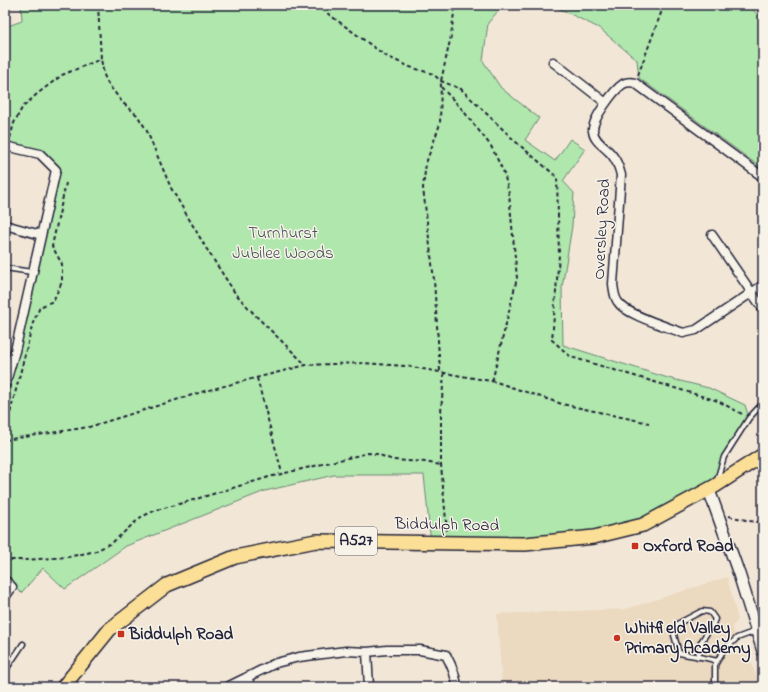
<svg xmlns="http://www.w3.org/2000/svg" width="768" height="692" viewBox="0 0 768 692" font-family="'Indie Flower',sans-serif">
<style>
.built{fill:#ebd9c0}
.green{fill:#afe7ac;stroke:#688474}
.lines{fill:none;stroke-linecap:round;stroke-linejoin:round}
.service-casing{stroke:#22223b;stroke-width:7}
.minor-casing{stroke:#22223b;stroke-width:11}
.tertiary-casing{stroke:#22223b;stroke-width:14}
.primary-casing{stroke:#22223b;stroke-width:16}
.path{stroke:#22223b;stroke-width:2;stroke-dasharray:4 3;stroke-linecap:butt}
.service{stroke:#f7f3e8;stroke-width:4}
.minor{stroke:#f7f3e8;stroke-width:8}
.tertiary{stroke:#f7f3e8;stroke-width:11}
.primary{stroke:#fbdf96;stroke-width:13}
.poi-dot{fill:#c8321e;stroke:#f7f3e8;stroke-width:1.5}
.labels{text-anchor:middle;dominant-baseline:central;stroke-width:3;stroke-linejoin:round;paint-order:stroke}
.shield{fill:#f7f3e8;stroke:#62616f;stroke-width:1}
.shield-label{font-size:16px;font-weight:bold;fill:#22223b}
.street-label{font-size:17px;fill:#22223b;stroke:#f7f3e8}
.park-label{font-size:17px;fill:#455357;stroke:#f7f3e8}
.poi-label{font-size:17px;font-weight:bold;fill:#22223b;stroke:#f7f3e8;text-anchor:start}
</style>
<rect width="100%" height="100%" fill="#f2e7d6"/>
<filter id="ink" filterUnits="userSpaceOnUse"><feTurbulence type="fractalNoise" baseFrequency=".025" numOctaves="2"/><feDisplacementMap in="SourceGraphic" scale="8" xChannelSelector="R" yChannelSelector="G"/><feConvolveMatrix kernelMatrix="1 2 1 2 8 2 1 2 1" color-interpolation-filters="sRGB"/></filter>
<g filter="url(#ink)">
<!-- built -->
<path class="built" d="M727,577L738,620L732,627L740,649L748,653L760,687H502L497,614L626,609Z"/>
<!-- green -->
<path class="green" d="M21,5H503L488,23L483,61L501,88L539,118L525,140L555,161L570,139L585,149L563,181L574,193L572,226L562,288L563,345L668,378L709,388L745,405L749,418L724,457L717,492L594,537L431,543L424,475H334L265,491L126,546L65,589L43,568L21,593L5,578V385L56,170L40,154L5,146V27L22,21Z
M552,5H748L763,20V169L639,78L637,60L599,28Z"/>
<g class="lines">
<defs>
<path id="service" d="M5,268L32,272
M717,480L724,457L749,418L763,403
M698,657L701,642L713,624L715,619L710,612L702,611L677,624L674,635L679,653C692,656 705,657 717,661
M5,671L23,644
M715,687V665L723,651L737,638L756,631"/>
<path id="minor" d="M553,62L606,103
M5,146L40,154L56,170L15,351L5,385
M763,177L635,83C631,82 627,82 623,84C614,90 592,119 593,131C594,142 606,147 612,155C617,161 619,167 621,175L613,284C614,291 614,297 618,302C626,315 668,327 683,333L696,330L763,285
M5,225L41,235
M712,235L763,309
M5,580L12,587L5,597
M367,652L369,687
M247,677L251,687
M227,687L276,663L299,657L346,651L367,652L387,650H420L446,655C452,666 456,675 457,687"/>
<path id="tertiary" d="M709,490L739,574L763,651"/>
<path id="primary" d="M63,687L110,629L167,585L235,557L316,541L525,544L594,537L643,525L715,486L763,455"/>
</defs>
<!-- service casing -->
<use href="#service" class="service-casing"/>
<!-- minor casing -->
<use href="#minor" class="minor-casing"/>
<!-- tertiary casing -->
<use href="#tertiary" class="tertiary-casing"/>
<!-- primary casing -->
<use href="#primary" class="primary-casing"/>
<!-- path -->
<path class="path" d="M98,5L101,59L104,75L108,84L123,103L137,115L146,129L171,188L206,248L235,293L256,316L306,365
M316,5L386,56L410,67L433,74L441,81L461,89L516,142L557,177L559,255L552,340L571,357L718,401L744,415
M638,75L664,5
M441,87L461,108L491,146L504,173L509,194L517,278L492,382
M10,138L14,123L22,108L37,94L62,75L101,59
M440,371L434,280L423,188L426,163L440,124L441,81L451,36L455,5
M444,373L441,412V465L447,532
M257,378L282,473
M5,433L33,323L40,307L53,301L62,282V264L52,246L66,183
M5,440L89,427L205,391L306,365L363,363L406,366L496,382L562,404L649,423
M729,516L750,521L763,523
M5,556L10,560H25L68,557L96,551L113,542L141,517L156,510L183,503L269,477L368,453L377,454L393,460L425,462L441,465"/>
<!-- service -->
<use href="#service" class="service"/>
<!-- minor -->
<use href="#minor" class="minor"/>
<!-- tertiary -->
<use href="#tertiary" class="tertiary"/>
<!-- primary -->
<use href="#primary" class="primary"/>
</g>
</g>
<!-- markers -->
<g class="poi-dot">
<rect x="631" y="542" width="8" height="8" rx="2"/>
<rect x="117" y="630" width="8" height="8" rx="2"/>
<circle cx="617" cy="638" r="4"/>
</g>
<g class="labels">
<!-- shield labels -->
<rect class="shield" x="335" y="527" width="42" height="28" rx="3"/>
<g class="shield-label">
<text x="356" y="541">A527</text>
</g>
<!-- street labels -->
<g class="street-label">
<text transform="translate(602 229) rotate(-87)">Oversley Road</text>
<text transform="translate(447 525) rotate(1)">Biddulph Road</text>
</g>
<!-- park labels -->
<g class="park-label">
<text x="283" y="233">Turnhurst<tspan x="283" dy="20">Jubilee Woods</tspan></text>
</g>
<!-- poi labels -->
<g class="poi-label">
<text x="643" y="546">Oxford Road</text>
<text x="625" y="628">Whitfield Valley<tspan x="625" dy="20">Primary Academy</tspan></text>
<text x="129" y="634">Biddulph Road</text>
</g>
</g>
<!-- margin -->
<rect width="768" height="692" fill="none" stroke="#f7f3e8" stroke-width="20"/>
<rect x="10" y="10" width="748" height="672" fill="none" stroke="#22223b" stroke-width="1.5" filter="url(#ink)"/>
</svg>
